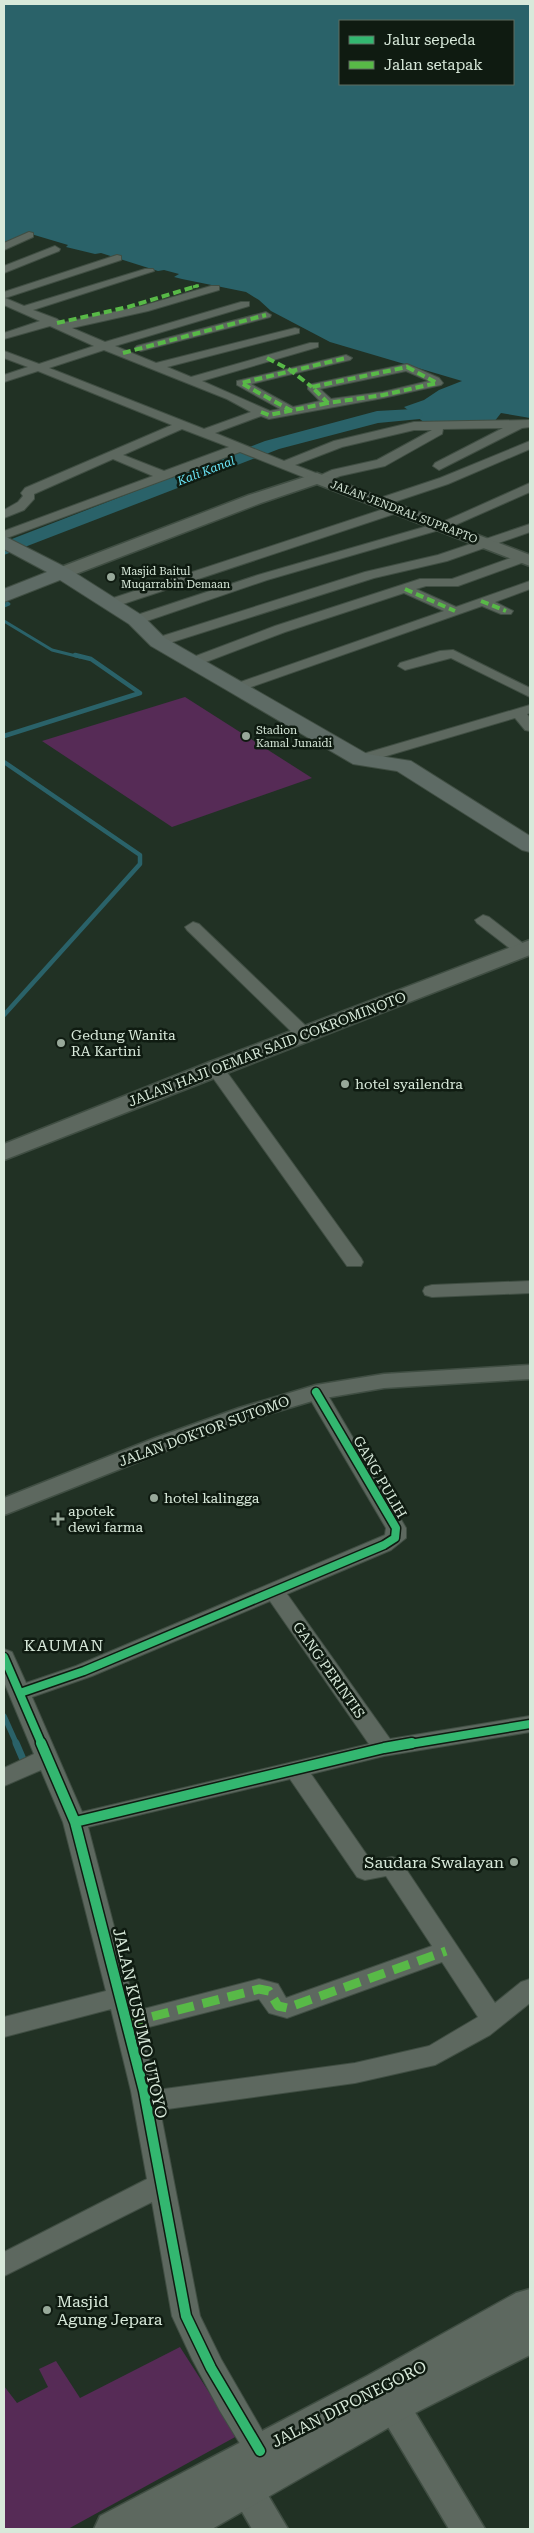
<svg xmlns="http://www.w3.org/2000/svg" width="534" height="2533" viewBox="0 0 534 2533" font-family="'Roboto Serif',serif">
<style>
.green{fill:#562b56}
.water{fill:#2a6269;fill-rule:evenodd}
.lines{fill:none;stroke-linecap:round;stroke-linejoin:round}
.stream-far3{stroke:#2a6269;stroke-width:3}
.stream-far2{stroke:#2a6269;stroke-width:4.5}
.stream-far1{stroke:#2a6269;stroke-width:5.5}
.stream{stroke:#2a6269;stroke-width:7}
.river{fill:#2a6269;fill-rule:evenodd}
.minor-casing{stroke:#404e43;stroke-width:2}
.tertiary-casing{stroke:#404e43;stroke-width:3}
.secondary-casing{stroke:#404e43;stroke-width:3}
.primary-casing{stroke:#404e43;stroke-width:2}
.minor{fill:#5d685f;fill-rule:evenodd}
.tertiary{fill:#5d685f;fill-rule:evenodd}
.secondary{fill:#5d685f;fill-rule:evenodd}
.primary{fill:#5e6b65;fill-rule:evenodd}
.quiet-far2{stroke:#58b947;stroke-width:3;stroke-dasharray:6 3;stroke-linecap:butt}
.quiet-far1{stroke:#58b947;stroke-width:4;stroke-dasharray:8 4;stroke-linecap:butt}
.quiet{stroke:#58b947;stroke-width:9;stroke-dasharray:17 9;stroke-linecap:butt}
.cycleway-far1-casing{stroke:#0f1b11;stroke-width:11}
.cycleway-casing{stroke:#0f1b11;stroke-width:13}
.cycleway-far1{stroke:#33b770;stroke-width:8}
.cycleway{stroke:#33b770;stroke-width:10}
.poi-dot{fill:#98a99a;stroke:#0f1b11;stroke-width:2}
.labels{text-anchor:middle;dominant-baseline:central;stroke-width:5;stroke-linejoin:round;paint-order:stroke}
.far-street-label{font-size:11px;fill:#d8e9da;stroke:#0f1b11}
.far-poi-label{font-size:11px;fill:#d8e9da;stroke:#0f1b11;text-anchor:start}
.far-water-label{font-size:12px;font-style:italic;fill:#6ae6f8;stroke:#0f1b11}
.poi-label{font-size:14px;fill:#d8e9da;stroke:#0f1b11;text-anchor:start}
.street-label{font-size:14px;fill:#d8e9da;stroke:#0f1b11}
.quarter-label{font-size:16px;letter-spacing:1px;fill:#d8e9da;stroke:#0f1b11}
.near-poi-label{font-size:16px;fill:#d8e9da;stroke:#0f1b11;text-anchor:end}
.near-street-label{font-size:16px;fill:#d8e9da;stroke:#0f1b11}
</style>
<rect width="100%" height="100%" fill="#213124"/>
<!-- green -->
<path class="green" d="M185,697L312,778L172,827L42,741Z
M180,2347L237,2436L68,2529H4V2386L17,2403L48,2387L39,2369L56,2361L80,2398Z"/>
<!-- water -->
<path class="water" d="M4,4H530V418L501,413L494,422L425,423L404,407L424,400L439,390L462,381L330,342L271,311L259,300L246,292L182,279L174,277L179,274L164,270L158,271L101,253L95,254L66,247L68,245L31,234L4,244ZM340,21H513V84H340Z"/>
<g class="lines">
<!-- stream-far3 -->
<path class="stream-far3" d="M4,601L9,604L4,606
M4,621L52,650L80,657"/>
<!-- stream-far2 -->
<path class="stream-far2" d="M4,736L140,693L91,659L75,655
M4,762L140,855V864L4,1015"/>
<!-- stream-far1 -->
<path class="stream-far1" d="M4,1716L17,1745"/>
<!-- stream -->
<path class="stream" d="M16,1743L25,1764"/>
<!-- river -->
<path class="river" d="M413,409L420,411L423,415L420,419L378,423L279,449L4,555V542L265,441L377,411Z"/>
<defs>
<path id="minor" d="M29,232L33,233V237L4,250V243Z
M55,246L60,249L59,251L4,273V266Z
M117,255L121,256V260L5,298L24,306L145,269H153L154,271L33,310L57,319L62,323L142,306L211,286H219V290L148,311L72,328L105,342L241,302H249V306L115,346L156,363L295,328L299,329V333L167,367L191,377L310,343H318V347L202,381L270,411L280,409L237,385V381L346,355L352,358L350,360L251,384L293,407L320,401L308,389V385L407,364L439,378L443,383L441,385L383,398L269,419L261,416L215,433L284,461L334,441L414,422L530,420V427L522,428L439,470L433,466L435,463L503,428L443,429L442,434L385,466L340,476L321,484L240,452L4,539V531L153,476L113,459L34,494V499L24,510L4,518V510L18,502L23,496L21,493L25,488L172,425L38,371L4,382V375L28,367L4,358V351L39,364L94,346L50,326L4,339V333L40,321L4,305V292ZM104,350L227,399L251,412L204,429L49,368ZM406,371L429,381L383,392L331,399L320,389ZM182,429L229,447L164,471L123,455ZM414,430H432L377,460L332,470L321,475L295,465L342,447Z
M266,312L271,315L270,317L141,351L135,348L137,346Z
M530,441V449L448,484L385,505L381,506L375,502L377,499L440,478Z
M530,483V492L453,526L267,580L141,623H131L129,620L131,617L258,575L445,521Z
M396,505L400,506L402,509L400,512L114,607H104L102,604L104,601Z
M530,524V532L447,561L374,578L163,645L158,646L151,642L153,639L365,572L438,555Z
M522,554L527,555L528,558L527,561L458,586H426L416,589L456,607L530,581V589L495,602L513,611L511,614H501L482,606L237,692L230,688L232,685L444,611L404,593L285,632L198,665L193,666L186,662L188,659L275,626L420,579H452Z
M453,650L530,688V697L451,658L405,670L398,666L400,663L440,651Z
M530,705V713L527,714L530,718V731L525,730L515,718L366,762H356L354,759L356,756Z
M483,915L489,917L529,948V954H517L477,923L475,920Z
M193,922L199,924L310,1030L312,1034L310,1038H298L187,930L185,927Z
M215,1063L221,1064L361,1258L363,1262L361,1266H347L206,1068L209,1064Z
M530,1281V1293L432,1297L425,1295L423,1291L425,1287L432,1285Z
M316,1386L323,1388L326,1392L406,1528V1538L391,1550L287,1594L390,1739L530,1716V1732L384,1756L311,1774L371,1861L392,1857L400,1860L495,2003L521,1982L530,1979V2003L490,2035L435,2065L355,2083L160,2110L200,2316L221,2359L274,2451L270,2460L260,2464L250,2460L220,2411L192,2359L172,2316L152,2202L4,2276V2252L147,2179L131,2091L111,2009L4,2037V2017L106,1991L63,1822L41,1770L4,1786V1768L34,1754L4,1682V1649L12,1652L26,1683L76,1666L385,1535L386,1528L306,1392L309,1388ZM270,1601L369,1744L82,1812L32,1697L92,1676ZM290,1779L357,1877L365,1880L386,1876L432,1946L286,1998L278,1984L259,1979L136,2011L88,1827ZM442,1962L478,2017L429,2046L355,2063L157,2090L141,2029L259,1999L269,2013L287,2018Z"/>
<path id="tertiary" d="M530,1365V1379L384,1388L319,1399L255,1418L173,1448L4,1515V1498L155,1438L239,1408L316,1385L384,1374Z
M386,2380L398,2384L485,2529H449L369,2395L374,2384Z
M240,2463L252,2468L288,2529H252L223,2479L228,2468Z"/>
<path id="secondary" d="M317,473L530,555V566L317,484L261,503L68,577H56L53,573L56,569L249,495Z
M530,940V955L4,1160V1144L207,1063Z
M530,2289V2355L407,2417L212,2529H94L100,2516L367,2376L516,2293Z"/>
<path id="primary" d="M4,536L69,569L143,616L165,638L367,754L411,761L530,836V852L522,850L397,771L353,764L230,692L151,646L129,624L60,580L4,602V589L47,572L4,549Z"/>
</defs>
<!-- minor casing -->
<use href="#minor" class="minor-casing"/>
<!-- tertiary casing -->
<use href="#tertiary" class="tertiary-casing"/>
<!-- secondary casing -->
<use href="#secondary" class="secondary-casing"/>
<!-- primary casing -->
<use href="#primary" class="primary-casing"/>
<!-- minor -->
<use href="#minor" class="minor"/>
<!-- tertiary -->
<use href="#tertiary" class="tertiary"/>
<!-- secondary -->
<use href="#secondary" class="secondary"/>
<!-- primary -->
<use href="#primary" class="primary"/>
<!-- quiet-far2 -->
<path class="quiet-far2" d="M193,287L201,285"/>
<!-- quiet-far1 -->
<path class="quiet-far1" d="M57,323L128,307L197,286
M123,353L266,315
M267,358L290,370L312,387
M407,367L437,383L383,395L328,403L312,387Z
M292,411L241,383L346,358
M261,412L269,415L328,403
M405,589L455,611
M481,601L506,611"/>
<!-- quiet -->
<path class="quiet" d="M127,2023L259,1989L269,1991L278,2006L287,2008L446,1951"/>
<defs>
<path id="cycleway-far1" d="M4,1657L42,1745
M20,1693L84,1671L384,1545L395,1538L396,1528L316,1392
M404,1745L530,1724"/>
<path id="cycleway" d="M41,1743L75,1822L144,2091L186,2316L211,2368L260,2451
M75,1822L384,1748L412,1743"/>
</defs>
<!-- cycleway-far1 casing -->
<use href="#cycleway-far1" class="cycleway-far1-casing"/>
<!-- cycleway casing -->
<use href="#cycleway" class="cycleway-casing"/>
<!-- cycleway-far1 -->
<use href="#cycleway-far1" class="cycleway-far1"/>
<!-- cycleway -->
<use href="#cycleway" class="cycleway"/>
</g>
<!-- markers -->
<g class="poi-dot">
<circle cx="111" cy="577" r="5"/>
<circle cx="246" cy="736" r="5"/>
<circle cx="61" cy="1043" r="5"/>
<circle cx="345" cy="1084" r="5"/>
<circle cx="154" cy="1498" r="5"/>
<path d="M55.5 1511.5h5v5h5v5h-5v5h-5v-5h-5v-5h5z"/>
<circle cx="514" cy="1862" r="5"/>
<circle cx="47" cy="2310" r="5"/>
</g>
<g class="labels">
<!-- far-street labels -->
<g class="far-street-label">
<text transform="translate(404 512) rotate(21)">JALAN JENDRAL SUPRAPTO</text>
</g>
<!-- far-poi labels -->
<g class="far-poi-label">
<text x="121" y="571">Masjid Baitul<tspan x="121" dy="13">Muqarrabin Demaan</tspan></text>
<text x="256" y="730">Stadion<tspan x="256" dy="13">Kamal Junaidi</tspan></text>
</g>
<!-- far-water labels -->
<g class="far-water-label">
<text transform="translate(206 471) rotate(-21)">Kali Kanal</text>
</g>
<!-- poi labels -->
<g class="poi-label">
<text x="71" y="1035">Gedung Wanita<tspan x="71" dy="16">RA Kartini</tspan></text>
<text x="355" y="1084">hotel syailendra</text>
<text x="164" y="1498">hotel kalingga</text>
<text x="68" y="1511">apotek<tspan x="68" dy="16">dewi farma</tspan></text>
</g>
<!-- street labels -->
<g class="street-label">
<text transform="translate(267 1049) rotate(-21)">JALAN HAJI OEMAR SAID COKROMINOTO</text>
<text transform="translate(204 1431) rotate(-20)">JALAN DOKTOR SUTOMO</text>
<text transform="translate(380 1477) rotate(60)">GANG PULIH</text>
<text transform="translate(329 1670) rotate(55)">GANG PERINTIS</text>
</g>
<!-- quarter labels -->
<g class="quarter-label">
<text x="64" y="1645">KAUMAN</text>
</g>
<!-- near-poi labels -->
<g class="near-poi-label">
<text x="504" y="1862">Saudara Swalayan</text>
<text x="57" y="2301" text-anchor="start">Masjid<tspan x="57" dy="18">Agung Jepara</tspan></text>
</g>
<!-- near-street labels -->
<g class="near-street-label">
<text transform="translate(140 2023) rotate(77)">JALAN KUSUMO UTOYO</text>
<text transform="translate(349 2404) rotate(-27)">JALAN DIPONEGORO</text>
</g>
</g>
<!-- border -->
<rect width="534" height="2533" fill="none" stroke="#d8e9da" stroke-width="10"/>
<!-- legend -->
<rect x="339" y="20" width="175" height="65" fill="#0f1b11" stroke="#5f6d61"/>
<rect x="349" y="36" width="25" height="8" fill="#33b770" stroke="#5f6d61"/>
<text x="384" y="45" font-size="15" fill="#d8e9da">Jalur sepeda</text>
<rect x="349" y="61" width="25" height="8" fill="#58b947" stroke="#5f6d61"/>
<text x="384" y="70" font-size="15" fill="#d8e9da">Jalan setapak</text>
</svg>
